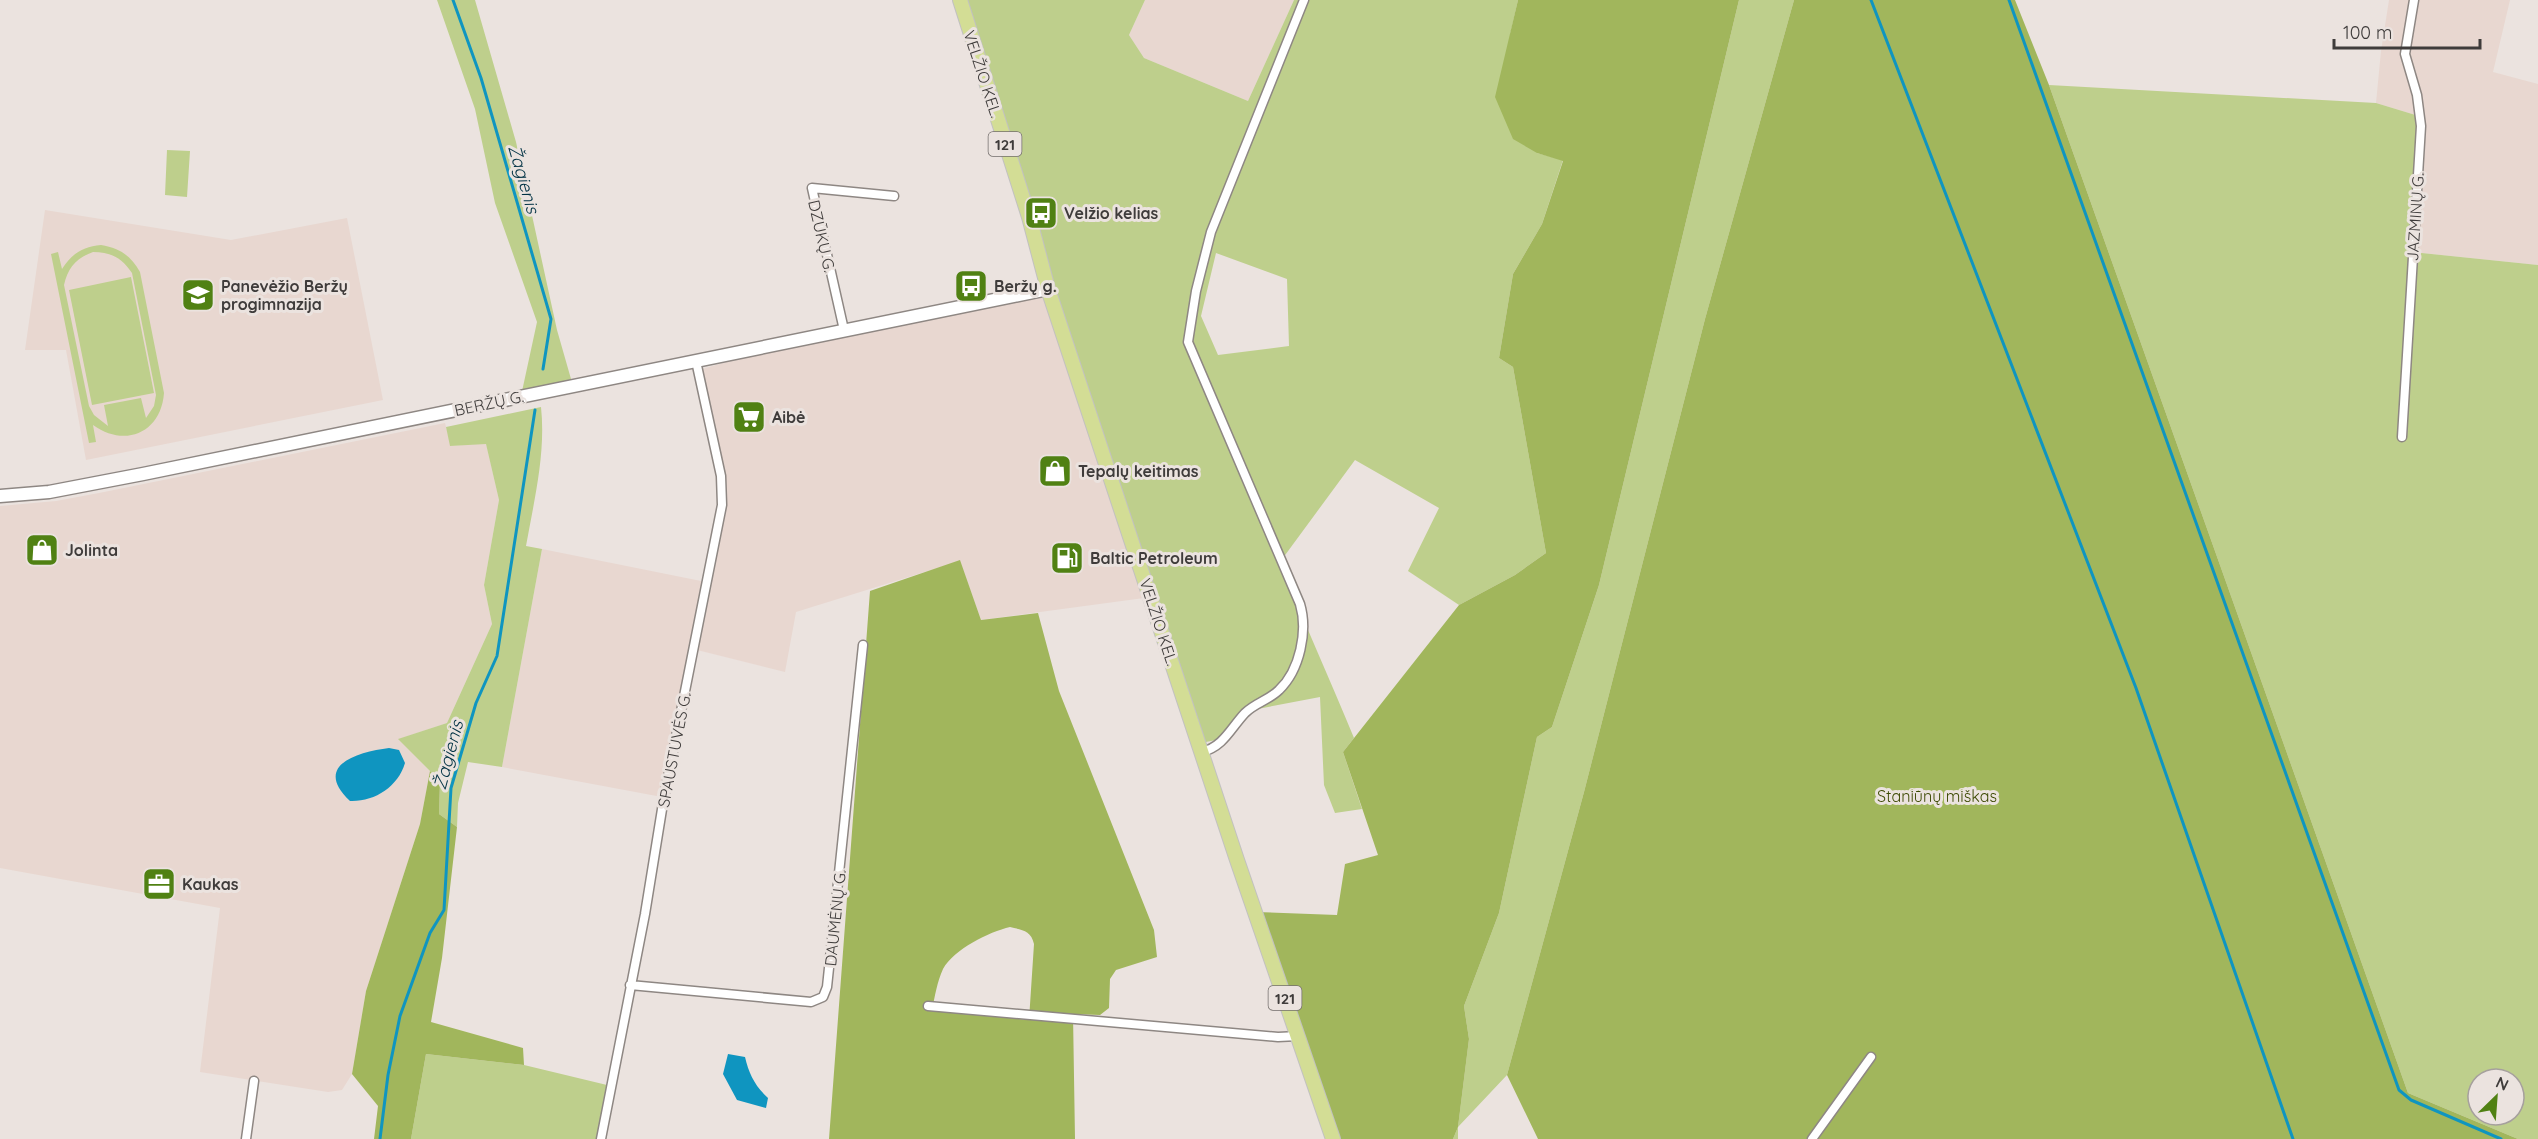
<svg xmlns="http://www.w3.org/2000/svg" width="2538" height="1139" viewBox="0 0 2538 1139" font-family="Quicksand,sans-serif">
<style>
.built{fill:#e8d7d0}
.green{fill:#becf8c;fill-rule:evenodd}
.forest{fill:#a1b65c;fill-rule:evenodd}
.water{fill:#0f95c0}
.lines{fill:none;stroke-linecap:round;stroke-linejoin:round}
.stream{stroke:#0f95c0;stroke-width:3}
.minor-casing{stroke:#8e8783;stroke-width:11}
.secondary-casing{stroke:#8e8783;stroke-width:15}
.primary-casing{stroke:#c2c1c0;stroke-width:16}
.minor{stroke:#fff;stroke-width:8}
.secondary{stroke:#fff;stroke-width:12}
.primary{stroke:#d3dd95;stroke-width:14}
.labels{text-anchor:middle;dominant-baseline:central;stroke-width:6;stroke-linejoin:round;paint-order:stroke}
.shield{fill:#ebe3df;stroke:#736e6c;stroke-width:1.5}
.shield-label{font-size:15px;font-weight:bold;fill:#3f3c3b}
.street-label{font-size:16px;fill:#3f3c3b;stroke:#ebe3df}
.poi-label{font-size:16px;font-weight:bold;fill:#3f3c3b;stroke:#ebe3df;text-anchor:start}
.park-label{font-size:16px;fill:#3c4902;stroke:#ebe3df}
.water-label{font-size:18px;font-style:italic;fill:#003244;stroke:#ebe3df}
</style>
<rect width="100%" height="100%" fill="#ebe3df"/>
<!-- built -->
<path class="built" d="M1145,0H1294L1248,101L1144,58L1129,35Z
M2389,0H2510L2493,72L2538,84V265L2412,252L2422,117L2376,103L2381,51Z
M45,210L231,240L347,218L383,400L86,460L66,350H25Z
M1048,289L1144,598L981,620L960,561L796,612L785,672L689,648L662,797L502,767L542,549L711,583L726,505L702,369L826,334Z
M445,423L451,446L486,443L499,500L484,585L492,624L447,723L399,739L430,771L420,824L366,991L352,1074L342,1090L328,1092L200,1072L220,908L0,868V506L56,501L99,493Z"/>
<!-- green -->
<path class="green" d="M437,0H475L516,142L557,330L573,386L521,396L537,322L495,203L475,109Z
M959,0H1145L1129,35L1144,58L1248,101L1294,0H1518L1510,35L1537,153L1563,160L1542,224L1513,274L1499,358L1513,367L1546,553L1515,575L1459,605L1408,571L1439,508L1355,460L1280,562C1303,621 1330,679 1354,738L1343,752L1362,809L1335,813L1324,785L1320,697L1242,712L1221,739L1206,742L1202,752ZM1216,253L1287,279L1289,346L1218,355L1201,316Z
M1739,0H1794L1705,319L1584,792L1507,1075L1458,1127V1139H1453L1458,1127L1469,1039L1464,1006L1499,913L1537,737L1552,727L1599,585Z
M2049,85L2376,103L2422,117L2412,252L2538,265V1139H2518L2408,1093ZM2478,1079H2514V1115H2478Z
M167,150L190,151L187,197L165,195Z
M101,245C120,248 131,256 140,272L164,393C161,433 125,448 93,425L96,442L89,443L51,254L58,252L62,269C72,253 83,247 101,245ZM93,252C111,252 122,258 132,273L156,395L154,406L146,418L141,398L104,405L108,426L94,415L89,406L64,285C68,268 76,258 93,252Z
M131,277L154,393L92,405L69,290Z
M541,407C546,453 534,501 526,546L542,549L502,767L468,762L458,803L457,827L439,814L440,781L398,739L447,723L492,624L484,585L499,500L486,444L450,446L446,427Z
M426,1054L524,1065L607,1085L597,1139H411Z"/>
<!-- forest -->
<path class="forest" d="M1518,0H1739L1599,585L1552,727L1537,737L1499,913L1464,1006L1469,1039L1458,1127L1453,1139H1333L1255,912L1337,915L1345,864L1378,855L1343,752L1459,605L1515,575L1546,553L1513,367L1499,358L1513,274L1542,224L1563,161L1537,153L1513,139L1495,97Z
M1794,0H2015L2049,85L2408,1093L2518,1139H1538L1507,1075L1584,792L1705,319Z
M960,560L981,620L1038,613L1059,691L1154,930L1157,957L1116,970L1110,979L1109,1008L1100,1015L1073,1014L1075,1139H829L870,591ZM1010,927C1022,930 1031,930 1034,944L1029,1020L932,1010C935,996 937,982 943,969C954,949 989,932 1010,927Z
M430,771L440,781L439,814L457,827L442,958L431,1022L523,1048L524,1065L426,1054L411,1139H374L378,1106L352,1074L366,991L420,824Z"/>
<!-- water -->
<path class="water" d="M389,748L399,750L405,763C398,787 374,802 350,801C312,765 358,752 389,748Z
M728,1054L745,1057C749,1074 755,1086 768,1098L766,1108L737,1100L723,1074Z"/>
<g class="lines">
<!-- stream -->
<path class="stream" d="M453,0L481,78L551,319L543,369
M1871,0L2136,688L2293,1139
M2009,0L2399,1090L2411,1100L2501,1139
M380,1139L388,1075L400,1016L430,933L444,910L451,788L476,703L497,656L535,410"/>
<defs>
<path id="minor" d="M844,330L812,188L894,196
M2402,437L2421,126L2417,95L2405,54L2414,0
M1202,752C1224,746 1230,729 1245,713C1255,703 1269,700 1279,690C1300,670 1308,631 1300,604L1188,342L1196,291L1211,232L1304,0
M630,985L811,1002L823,997L827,987L863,645
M928,1006L1278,1037L1298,1036
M246,1139L254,1081
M601,1139L645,914L664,797L722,505L721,476L696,361
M1812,1139L1871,1057"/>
<path id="secondary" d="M0,496L49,492L143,474L1048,289"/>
<path id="primary" d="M960,0L1029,217L1048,289L1237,860L1333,1139"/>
</defs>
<!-- minor casing -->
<use href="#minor" class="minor-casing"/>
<!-- secondary casing -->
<use href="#secondary" class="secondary-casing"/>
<!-- primary casing -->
<use href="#primary" class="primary-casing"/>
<!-- minor -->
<use href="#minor" class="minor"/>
<!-- secondary -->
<use href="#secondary" class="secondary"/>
<!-- primary -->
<use href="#primary" class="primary"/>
</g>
<!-- icons -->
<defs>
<symbol id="bus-square" viewBox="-11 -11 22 22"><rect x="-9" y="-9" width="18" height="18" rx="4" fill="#508113" stroke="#ebe3df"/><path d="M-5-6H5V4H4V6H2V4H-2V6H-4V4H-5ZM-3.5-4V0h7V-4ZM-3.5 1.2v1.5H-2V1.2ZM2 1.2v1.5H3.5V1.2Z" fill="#fff"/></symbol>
<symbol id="school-square" viewBox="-11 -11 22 22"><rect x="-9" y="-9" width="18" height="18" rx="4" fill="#508113" stroke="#ebe3df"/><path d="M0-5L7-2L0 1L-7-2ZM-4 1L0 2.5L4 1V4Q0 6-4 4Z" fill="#fff"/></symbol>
<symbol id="supermarket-square" viewBox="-11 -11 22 22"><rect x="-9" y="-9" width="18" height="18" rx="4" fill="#508113" stroke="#ebe3df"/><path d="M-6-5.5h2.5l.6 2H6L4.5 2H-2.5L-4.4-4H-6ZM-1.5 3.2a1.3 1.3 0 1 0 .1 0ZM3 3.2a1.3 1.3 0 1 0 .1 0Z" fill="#fff"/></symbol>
<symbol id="shop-square" viewBox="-11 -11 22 22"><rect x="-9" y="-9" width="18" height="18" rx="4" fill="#508113" stroke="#ebe3df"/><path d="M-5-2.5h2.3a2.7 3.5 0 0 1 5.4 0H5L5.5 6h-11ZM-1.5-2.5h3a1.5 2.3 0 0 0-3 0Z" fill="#fff"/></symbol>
<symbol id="fuel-square" viewBox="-11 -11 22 22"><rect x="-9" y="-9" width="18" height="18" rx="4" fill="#508113" stroke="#ebe3df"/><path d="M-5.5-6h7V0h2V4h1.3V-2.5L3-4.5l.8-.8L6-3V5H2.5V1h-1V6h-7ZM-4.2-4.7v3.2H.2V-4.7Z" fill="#fff"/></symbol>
<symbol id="office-square" viewBox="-11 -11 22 22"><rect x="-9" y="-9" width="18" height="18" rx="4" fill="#508113" stroke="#ebe3df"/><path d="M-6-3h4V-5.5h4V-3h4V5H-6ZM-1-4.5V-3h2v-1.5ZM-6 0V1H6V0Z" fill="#fff"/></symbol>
</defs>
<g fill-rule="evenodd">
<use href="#bus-square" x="1022" y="194" width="38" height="38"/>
<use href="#bus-square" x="952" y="267" width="38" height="38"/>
<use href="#school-square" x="179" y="276" width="38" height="38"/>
<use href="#supermarket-square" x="730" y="398" width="38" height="38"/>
<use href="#shop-square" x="1036" y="452" width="38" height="38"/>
<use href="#shop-square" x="23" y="531" width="38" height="38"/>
<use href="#fuel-square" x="1048" y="539" width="38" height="38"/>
<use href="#office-square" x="140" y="865" width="38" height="38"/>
</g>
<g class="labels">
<!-- shield labels -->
<g class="shield">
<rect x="988.5" y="132" width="33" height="24" rx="4.5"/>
<rect x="1268.5" y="986" width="33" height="24" rx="4.5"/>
</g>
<g class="shield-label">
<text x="1005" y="144">121</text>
<text x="1285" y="998">121</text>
</g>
<!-- street labels -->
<g class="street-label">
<text transform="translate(983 74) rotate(72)">VELŽIO KEL.</text>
<text transform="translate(2415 217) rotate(-86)">JAZMINŲ G.</text>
<text transform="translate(822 236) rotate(77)">DZŪKŲ G.</text>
<text transform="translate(489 403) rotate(-12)">BERŽŲ G.</text>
<text transform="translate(1159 622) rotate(72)">VELŽIO KEL.</text>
<text transform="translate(674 750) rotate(-79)">SPAUSTUVĖS G.</text>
<text transform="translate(835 918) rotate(-84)">DAUMĖNŲ G.</text>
</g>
<!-- poi labels -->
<g class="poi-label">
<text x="1064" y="213">Velžio kelias</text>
<text x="221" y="286">Panevėžio Beržų<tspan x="221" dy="18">progimnazija</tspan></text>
<text x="994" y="286">Beržų g.</text>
<text x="772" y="417">Aibė</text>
<text x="1078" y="471">Tepalų keitimas</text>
<text x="65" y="550">Jolinta</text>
<text x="1090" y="558">Baltic Petroleum</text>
<text x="182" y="884">Kaukas</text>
</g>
<!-- park labels -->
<g class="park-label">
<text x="1937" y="796">Staniūnų miškas</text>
</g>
<!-- water labels -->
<g class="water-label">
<text transform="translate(524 179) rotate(74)">Žagienis</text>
<text transform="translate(448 755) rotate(-75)">Žagienis</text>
</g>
</g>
<!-- north arrow -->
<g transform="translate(2496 1097) rotate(25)"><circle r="28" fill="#ebe3df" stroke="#a6a09d" stroke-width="1.5"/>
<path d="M0-4.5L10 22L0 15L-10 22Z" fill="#508113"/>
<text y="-9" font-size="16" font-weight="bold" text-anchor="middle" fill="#3f3c3b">N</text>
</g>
<!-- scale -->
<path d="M2334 39v9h146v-9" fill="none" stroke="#3f3c3b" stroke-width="3"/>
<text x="2343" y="39" font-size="18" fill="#3f3c3b" stroke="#ebe3df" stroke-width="4.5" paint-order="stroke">100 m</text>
</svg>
